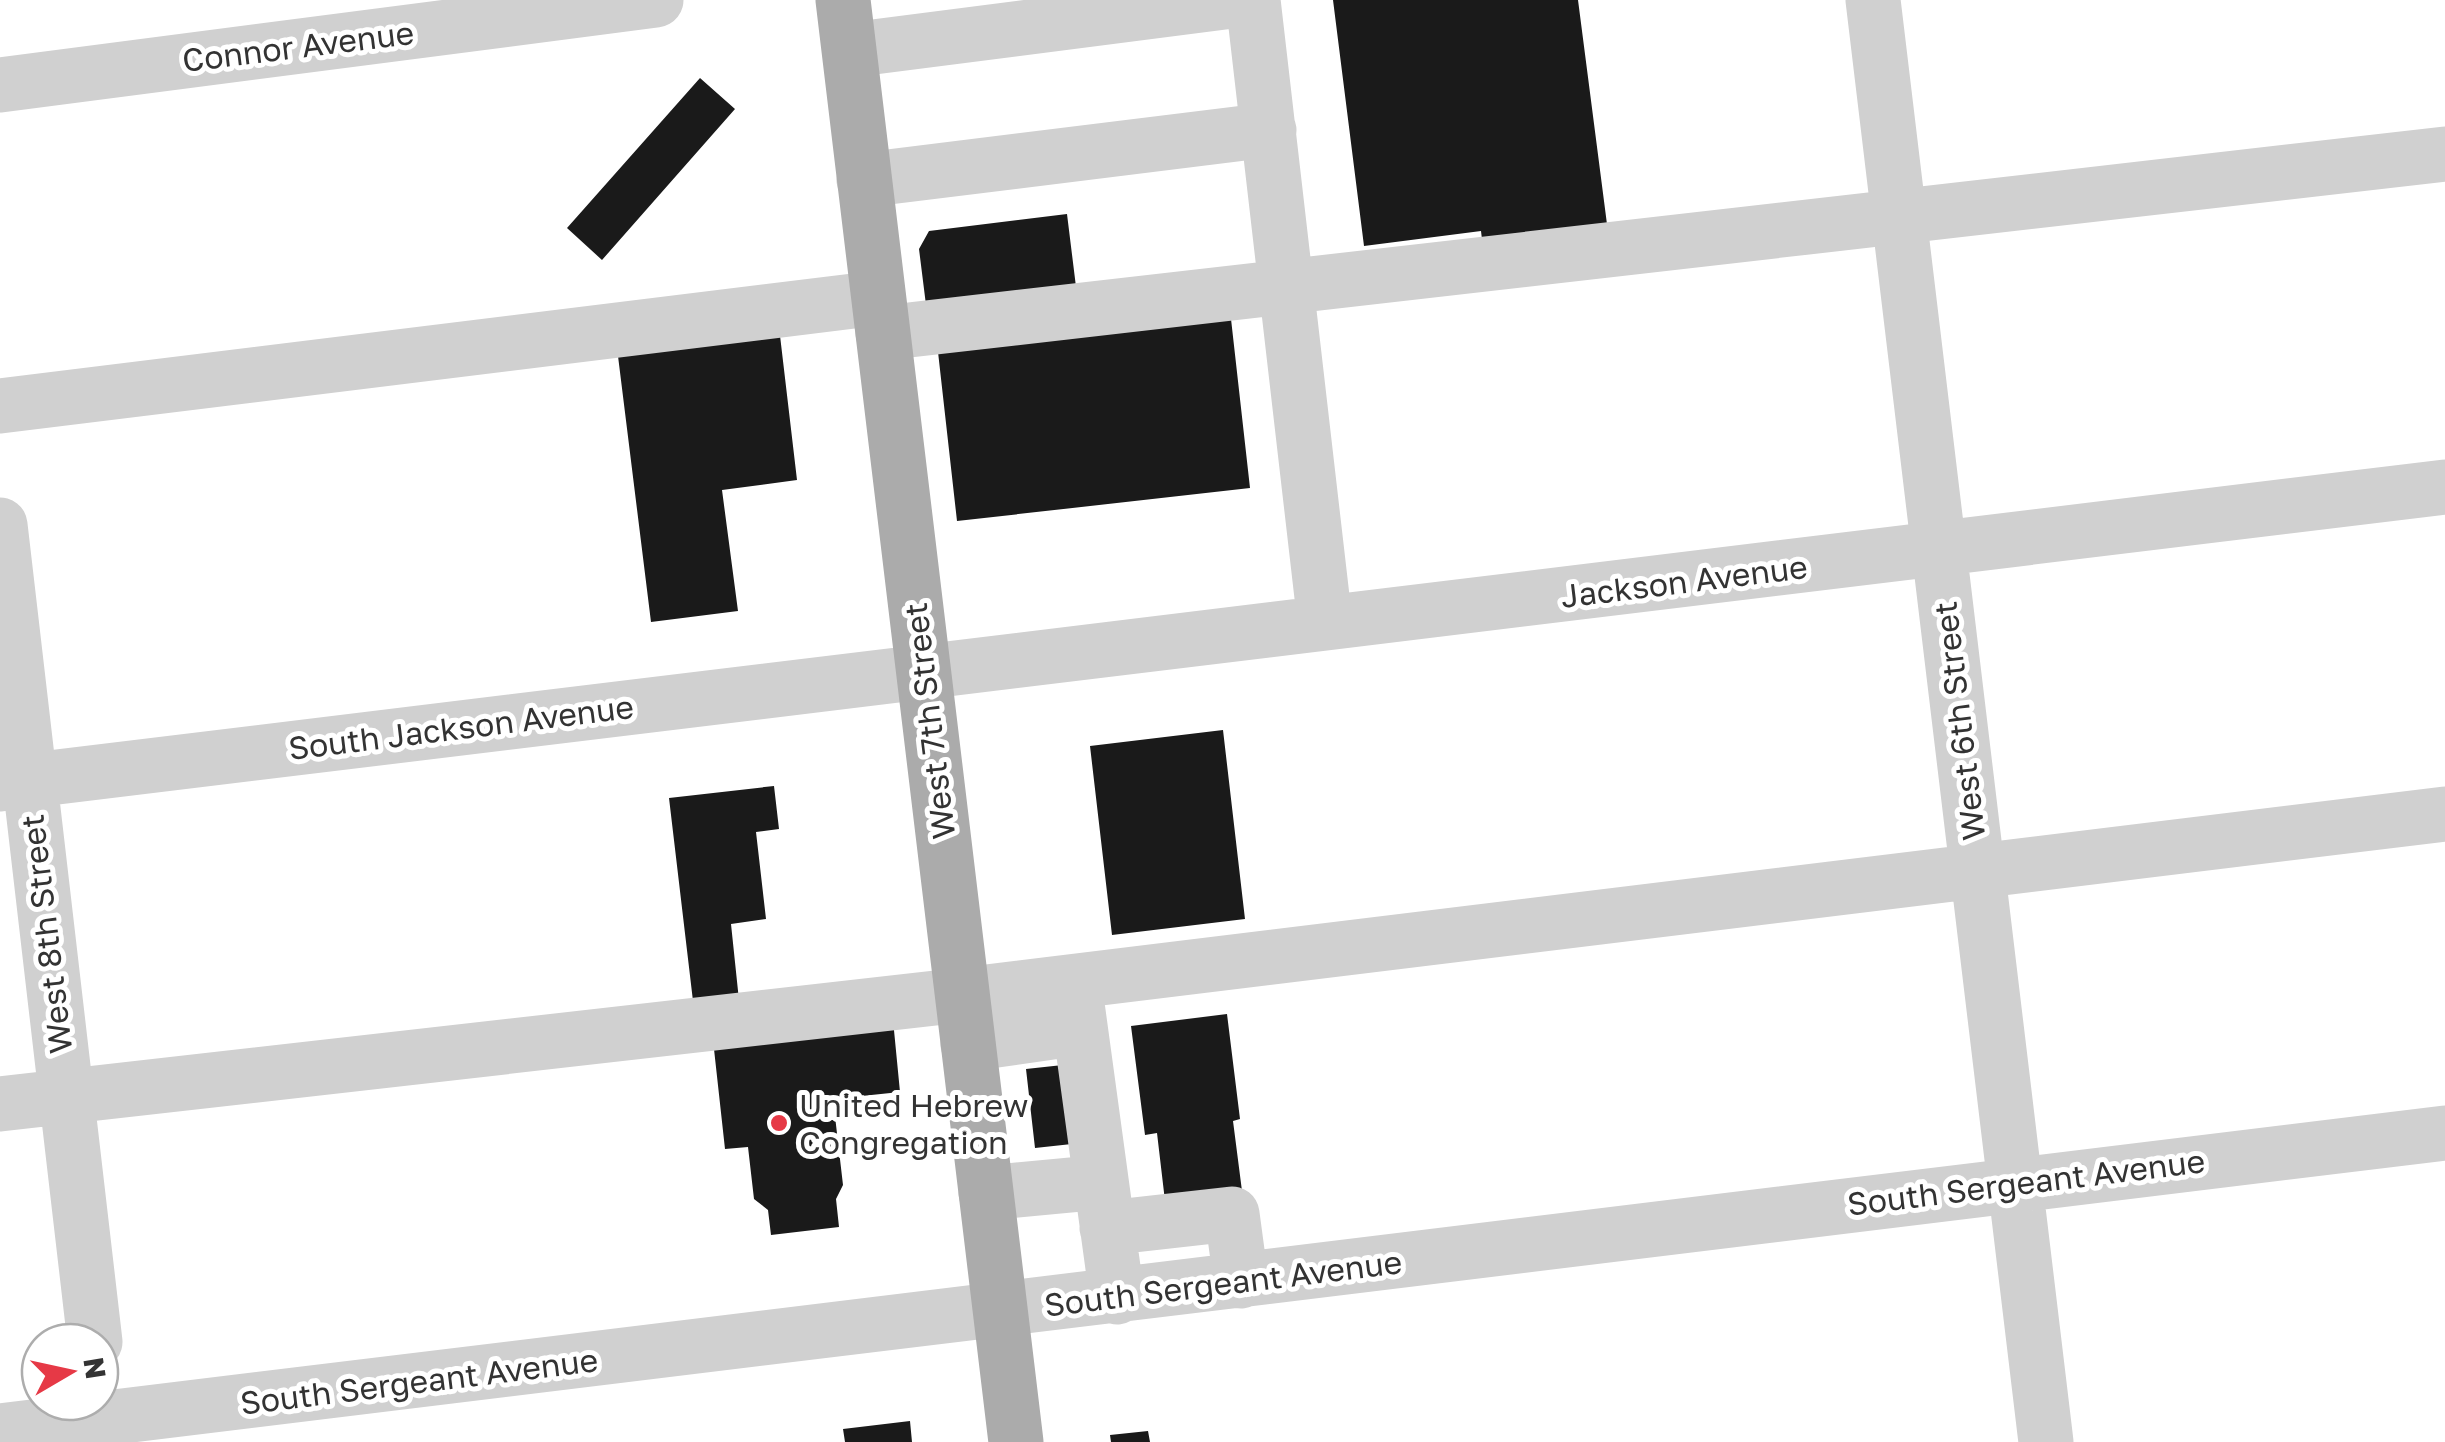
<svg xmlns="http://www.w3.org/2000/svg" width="2445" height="1442" viewBox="0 0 2445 1442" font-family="'Golos Text',sans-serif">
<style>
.building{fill:#1a1a1a}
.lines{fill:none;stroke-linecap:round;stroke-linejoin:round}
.minor{stroke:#d0d0d0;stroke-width:55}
.major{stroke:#ababab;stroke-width:55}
.poi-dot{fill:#e63946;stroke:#fff;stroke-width:4}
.labels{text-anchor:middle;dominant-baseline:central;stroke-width:10;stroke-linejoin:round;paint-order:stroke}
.street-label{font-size:32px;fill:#333;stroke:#fff}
.poi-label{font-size:32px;fill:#333;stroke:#fff;text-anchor:start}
</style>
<rect width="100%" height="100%" fill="#fff"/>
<!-- building -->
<path class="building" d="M1333,0H1578L1608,232L1483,248L1481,231L1364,246Z
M700,78L735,109L602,260L567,228Z
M1067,214L1077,295L927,313L919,249L929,231Z
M1230,310L1250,488L957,521L937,343Z
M779,327L797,480L722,490L738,611L651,622L617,348Z
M1223,730L1245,919L1112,935L1090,746Z
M774,786L779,829L756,832L766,919L731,924L740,1010L695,1018L669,798Z
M1227,1014L1240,1119L1233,1121L1242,1191L1165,1201L1157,1133L1145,1135L1131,1026Z
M893,1020L900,1092L833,1099L843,1185L836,1199L839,1227L771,1235L768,1210L754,1199L748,1147L725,1149L713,1040Z
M1072,1064L1081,1143L1035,1148L1026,1069Z
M910,1421L912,1442H845L843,1429Z
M1148,1431L1150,1442H1111L1110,1435Z"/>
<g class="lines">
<!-- minor -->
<path class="minor" d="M1253,0L1325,623
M1873,0L2046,1442
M850,50L1240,0
M0,85L656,0
M864,180L1269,130
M883,333L2445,154
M0,406L878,298
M0,525L95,1342
M0,784L2445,487
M1074,982L1117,1297
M968,1044L1080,1028
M0,1104L962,995L2445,814
M986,1193L1101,1182
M1107,1228L1232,1214L1241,1281
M0,1431L2445,1133"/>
<!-- major -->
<path class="major" d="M843,0L1016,1442"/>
</g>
<!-- markers -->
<circle class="poi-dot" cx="779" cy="1123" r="10"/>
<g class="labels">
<!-- street labels -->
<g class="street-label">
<text transform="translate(298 46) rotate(-7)">Connor Avenue</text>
<text transform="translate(1684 581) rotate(-7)">Jackson Avenue</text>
<text transform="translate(929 721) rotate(-97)">West 7th Street</text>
<text transform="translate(1959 721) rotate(-97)">West 6th Street</text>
<text transform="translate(461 727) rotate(-7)">South Jackson Avenue</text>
<text transform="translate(46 934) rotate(-97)">West 8th Street</text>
<text transform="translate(2026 1182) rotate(-7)">South Sergeant Avenue</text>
<text transform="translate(1223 1283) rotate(-7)">South Sergeant Avenue</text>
<text transform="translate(419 1381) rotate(-7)">South Sergeant Avenue</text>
</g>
<!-- poi labels -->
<g class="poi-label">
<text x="799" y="1105">United Hebrew<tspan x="799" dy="37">Congregation</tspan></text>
</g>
</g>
<!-- north arrow -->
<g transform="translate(70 1372) rotate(81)"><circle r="48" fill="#ffffff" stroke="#adadad" stroke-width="2.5"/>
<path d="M0-8L18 38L0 25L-18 38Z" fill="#e63946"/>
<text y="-15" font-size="28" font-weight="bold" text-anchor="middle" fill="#333333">N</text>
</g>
</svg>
